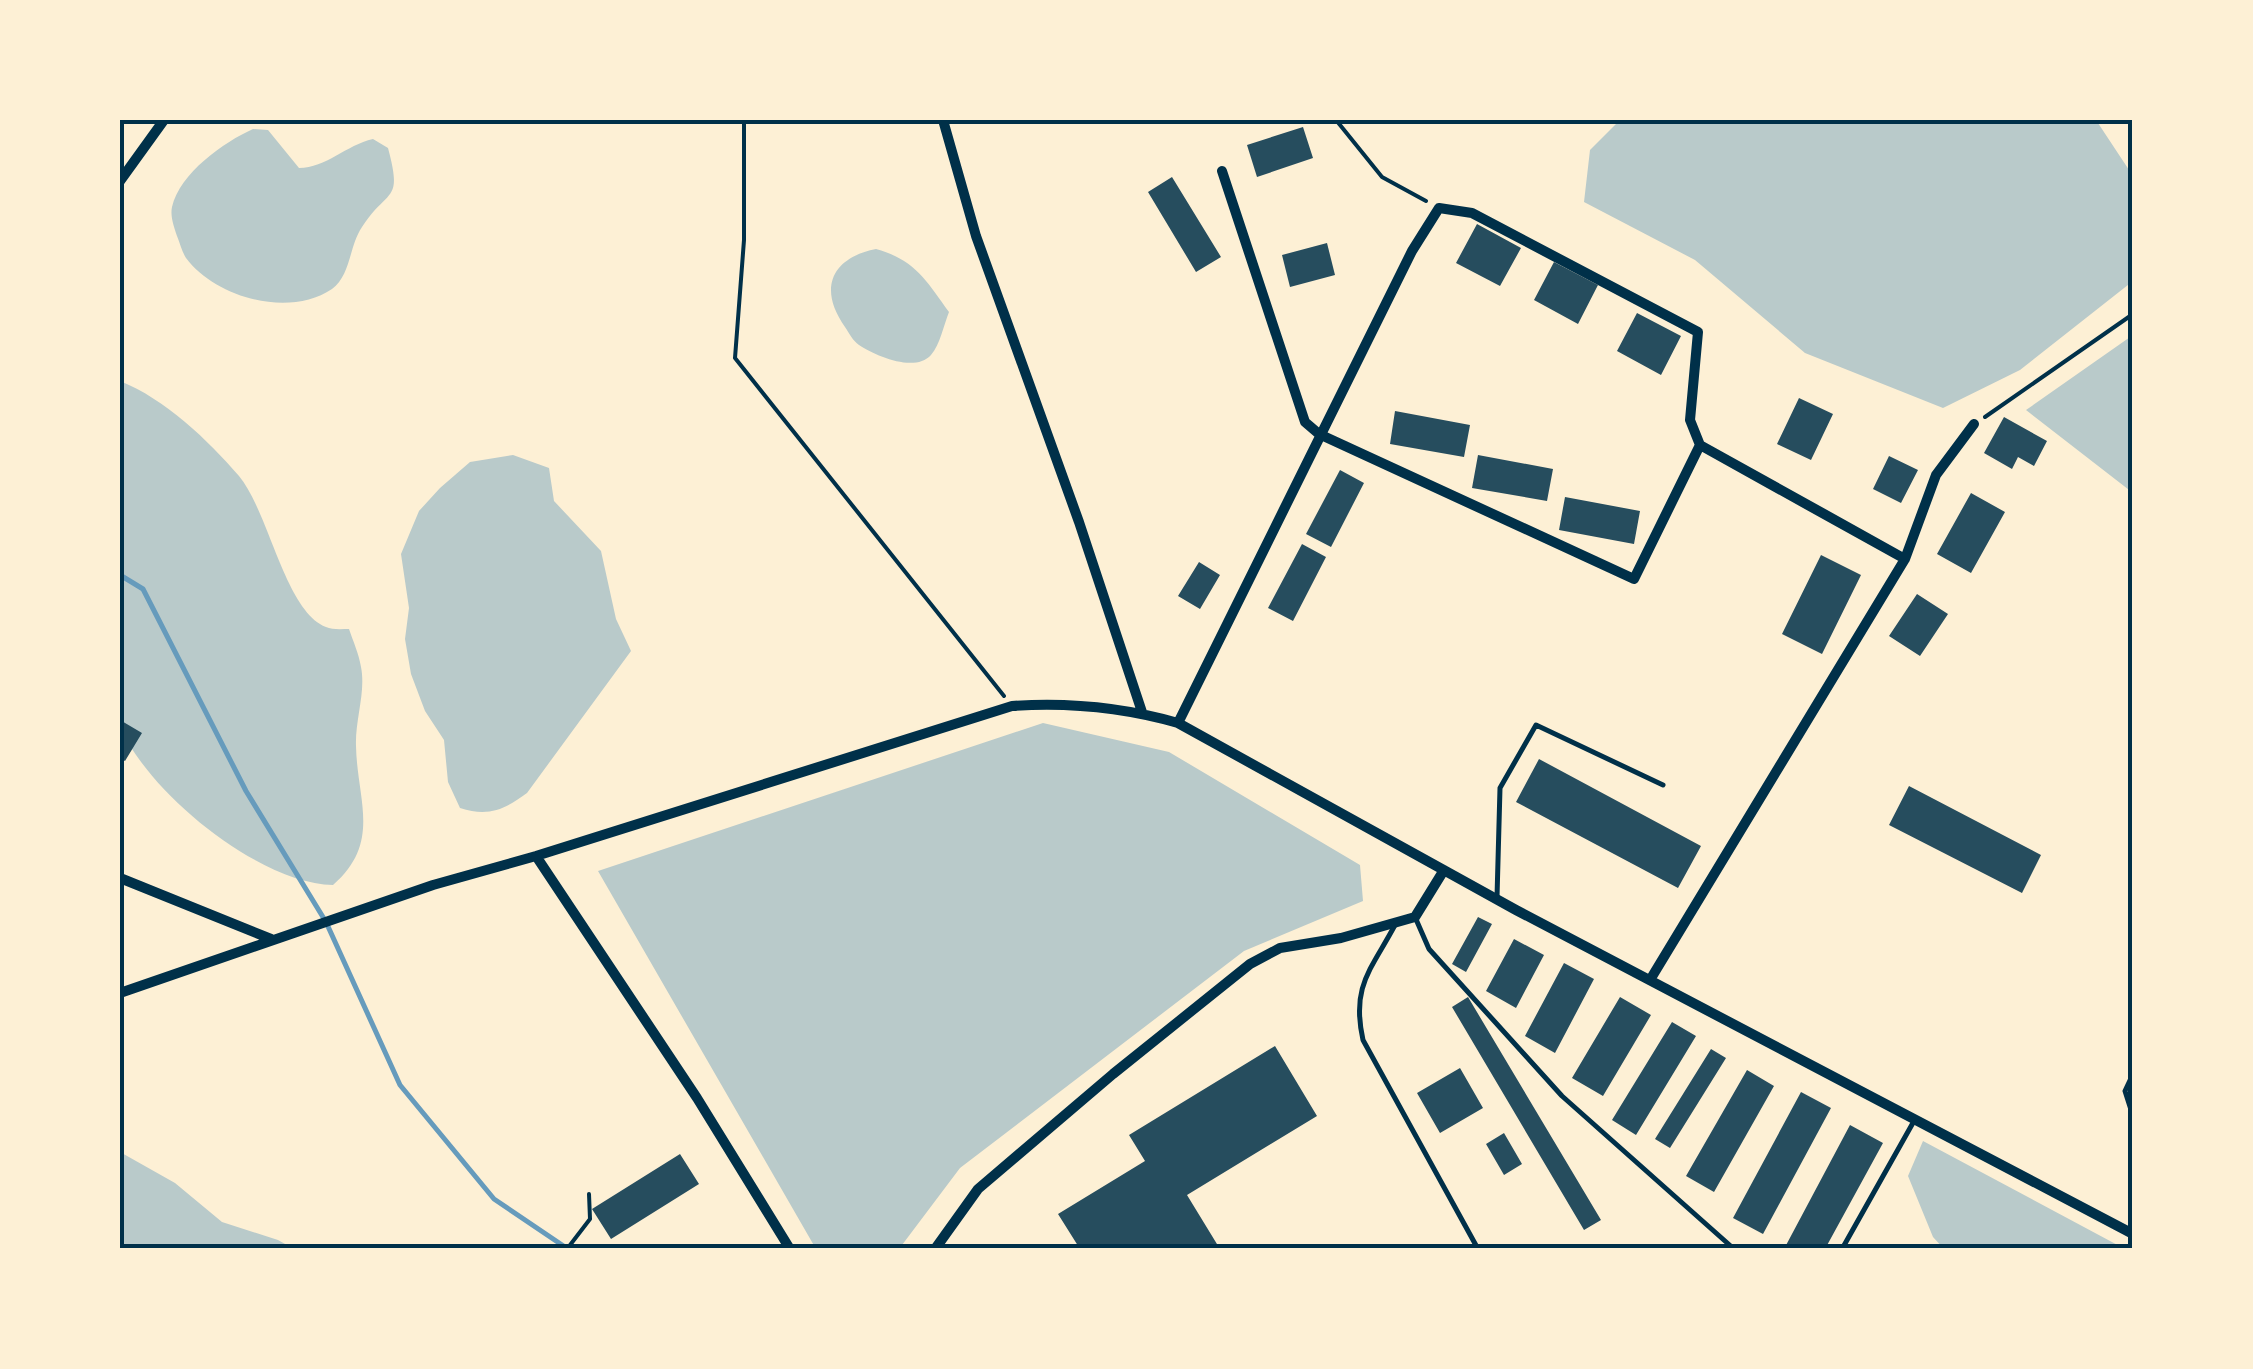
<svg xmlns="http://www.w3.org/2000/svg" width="2253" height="1369" viewBox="0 0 2253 1369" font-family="'Roboto Condensed',sans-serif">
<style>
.green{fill:#b9caca}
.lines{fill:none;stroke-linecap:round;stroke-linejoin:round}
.stream{stroke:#669bbc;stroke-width:5}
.building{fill:#264d5e}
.path{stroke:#003049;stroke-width:4}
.service{stroke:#003049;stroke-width:5}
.minor{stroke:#003049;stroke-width:10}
.neatline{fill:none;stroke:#003049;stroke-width:4}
</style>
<rect width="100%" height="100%" fill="#fdf0d5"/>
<!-- green -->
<path class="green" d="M1620,120H2096L2133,176V281L2020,370L1943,408L1805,353L1695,260L1584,202L1590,150Z
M253,129L268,130L299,168C326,168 346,145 373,139L388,148C403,204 388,187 362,227C349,246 351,275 332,289C289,318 216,298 186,258C182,252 180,243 177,236C174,227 170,216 172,207C180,173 224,142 253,129Z
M876,249C915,260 926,280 949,312C944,324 940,345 931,355C915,373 876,356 859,345C853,341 849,333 845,327C818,289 831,258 876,249Z
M2133,335V493L2026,410Z
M120,381C165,399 208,440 239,476C269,512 285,611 326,627C332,630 342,629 349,629C353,641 359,654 361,667C366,692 355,720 356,746C357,800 382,842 333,885C260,884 147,792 120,726Z
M513,455L549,468L554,501L601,551L616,619L631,651L527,793C504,810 488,817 460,808L448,782L444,740L425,711L411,674L405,639L409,608L401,554L419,511L440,488L470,462Z
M1043,723L1169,752L1360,865L1363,901L1244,951L960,1168L899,1249H816L598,871Z
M1923,1141L2125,1249H1944L1933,1237L1908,1176Z
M120,1152L175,1183L222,1222L278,1240L294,1249H120Z"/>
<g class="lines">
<!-- stream -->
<path class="stream" d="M120,575L143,589L246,791L326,922L400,1085L494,1199L568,1249"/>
</g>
<!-- building -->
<path class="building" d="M1303,127L1313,158L1257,177L1247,145Z
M1172,177L1221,257L1196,272L1148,192Z
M1477,224L1521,248L1500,286L1456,263Z
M1327,243L1335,275L1290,287L1282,255Z
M1554,262L1598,285L1578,324L1534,300Z
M1637,313L1681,336L1661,375L1617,351Z
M1799,398L1833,414L1811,460L1777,444Z
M1395,411L1470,425L1464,457L1390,444Z
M2004,417L2047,441L2034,466L2018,457L2012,469L1984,453Z
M1478,455L1553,469L1547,501L1472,488Z
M1889,456L1918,470L1901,503L1873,489Z
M1340,470L1364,483L1331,547L1306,534Z
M1971,493L2005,512L1971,573L1937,554Z
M1565,497L1640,511L1634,544L1559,530Z
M1302,544L1326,557L1293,621L1268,608Z
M1821,555L1861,575L1822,654L1782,634Z
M1199,562L1220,575L1200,609L1178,596Z
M1917,594L1948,614L1920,656L1889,636Z
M120,720L142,733L125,761L120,758Z
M1539,759L1701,846L1678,888L1516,802Z
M1909,786L2041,855L2022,893L1889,825Z
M1478,917L1492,924L1466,972L1452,964Z
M1514,939L1544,955L1516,1008L1486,991Z
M1564,963L1594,979L1555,1053L1525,1036Z
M1468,997L1601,1220L1584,1230L1452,1007Z
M1620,997L1651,1015L1603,1096L1572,1078Z
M1672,1022L1696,1036L1636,1135L1612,1120Z
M1275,1046L1317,1116L1187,1195L1220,1249H1080L1058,1214L1145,1161L1129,1135Z
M1711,1049L1726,1058L1670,1148L1655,1139Z
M1460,1068L1483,1108L1440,1133L1417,1093Z
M1747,1070L1774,1086L1714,1192L1686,1176Z
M1801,1092L1831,1108L1763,1234L1733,1218Z
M1850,1125L1883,1143L1825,1249H1784Z
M1504,1133L1522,1164L1504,1175L1486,1144Z
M680,1154L699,1184L611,1239L592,1209Z"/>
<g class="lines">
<!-- path -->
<path class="path" d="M744,120V240L735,358L1004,696
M1336,120L1382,177L1426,201
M1985,417L2133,314
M567,1249L590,1219L589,1194"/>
<!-- service -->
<path class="service" d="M1497,897L1500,788L1536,725L1663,785
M1415,917L1429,949L1562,1096L1734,1249
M1395,925C1371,970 1351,986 1363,1040L1478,1249
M2133,1074L2125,1091L2133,1116
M1842,1249L1914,1121"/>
<!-- minor -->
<path class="minor" d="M943,120L976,236L1079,522L1142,712
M1222,171L1305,422L1319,434L1634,579L1700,445
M120,181L164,120
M1178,723L1412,251L1439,208L1472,213L1698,332L1690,420L1700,445L1905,559
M536,856L697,1098L790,1249
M120,878L271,939
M1650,980L1905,559L1936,475L1974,424
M120,993L433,885L536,856L1012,706C1070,702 1122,707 1178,723L1516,910L2133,1234
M935,1249L978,1189L1113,1074L1250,964L1280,948L1341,938L1415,917L1444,870"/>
</g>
<!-- border -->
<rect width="2253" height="1369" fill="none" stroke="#fdf0d5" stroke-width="245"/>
<rect x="122" y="122" width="2008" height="1124" class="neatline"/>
</svg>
